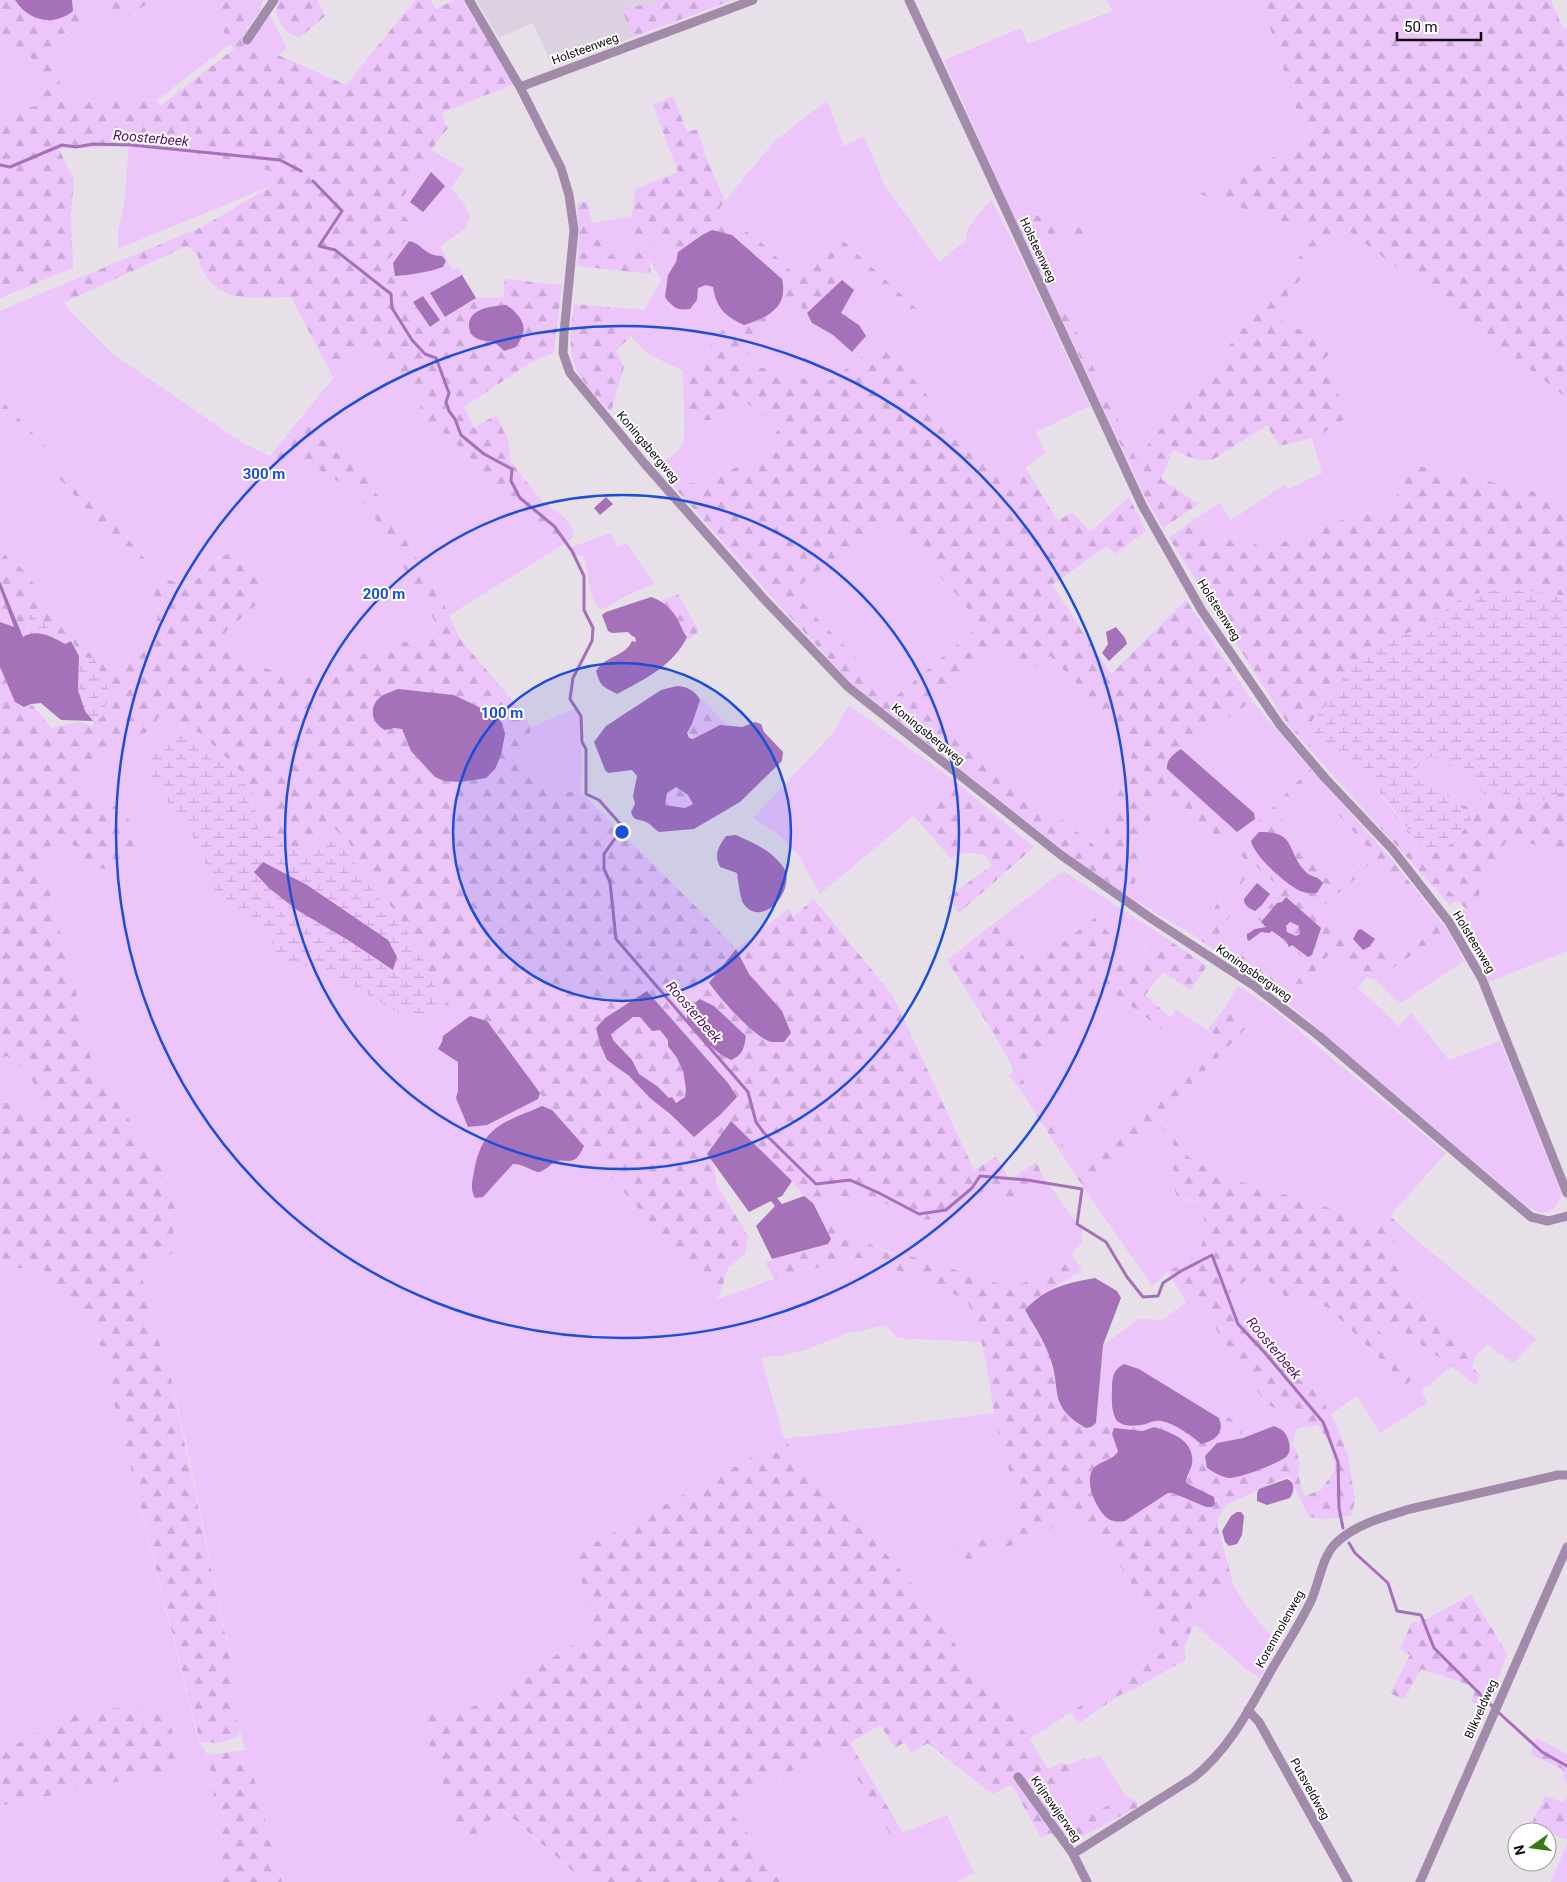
<svg xmlns="http://www.w3.org/2000/svg" width="1567" height="1882" viewBox="0 0 1567 1882" font-family="Roboto,sans-serif">
<style>
.built{fill:#dcd1e0}
.grass{fill:#ecc5fb}
.forest{fill:url(#forest-firs);fill-rule:evenodd}
.wetland{fill:url(#wetland-marsh);fill-rule:evenodd}
.water{fill:#a571b8;fill-rule:evenodd}
.lines{fill:none;stroke-linecap:round;stroke-linejoin:round}
.stream{stroke:#a571b8;stroke-width:3}
.street{stroke:#a18aaa;stroke-width:9}
.ring{fill:none;stroke:#1d4ed8;stroke-width:2.5}
.labels{text-anchor:middle;dominant-baseline:central;stroke-width:4;stroke-linejoin:round;paint-order:stroke}
.street-label{font-size:12px;fill:#100d10;stroke:#fff}
.water-label{font-size:14px;font-style:italic;fill:#56136a;stroke:#fff}
.centre{fill:#1d4ed8;stroke:#fff;stroke-width:2.5}
.ring-label{font-size:15px;text-anchor:middle;font-weight:bold;fill:#1d4ed8;stroke:#fff;stroke-width:4;stroke-linejoin:round;paint-order:stroke}
</style>
<defs>
<pattern id="forest-firs" width="22" height="20" patternUnits="userSpaceOnUse" patternTransform="scale(1.25)"><rect width="22" height="20" fill="#ecc5fb"/><path d="M5 1l3.5 6h-7zM16 11l3.5 6h-7z" fill="#c9a8d6"/></pattern>
<pattern id="wetland-marsh" width="20" height="14" patternUnits="userSpaceOnUse" patternTransform="scale(1.25)"><rect width="20" height="14" fill="#ecc5fb"/><path d="M1 5h8M5 5V1M11 12h8M15 12V8" fill="none" stroke="#c9a8d6"/></pattern>
</defs>
<rect width="100%" height="100%" fill="#e7e0e9"/>
<!-- built -->
<path class="built" d="M476,0H658L653,3L642,6L634,5L623,9L633,37L553,68L533,23L499,38Z"/>
<!-- grass -->
<path class="grass" d="M84,0H106L105,1L118,23L153,0H205L231,43L156,101L135,99L68,101L60,86L56,37L69,33L85,4Z
M236,0H263L260,11L248,28Z
M1107,0H1261L1307,142L1201,194L1318,233L1211,369L1136,460L1029,229L1082,240L1085,229L1021,210L1014,217L944,60L1021,28L1028,44L1112,11Z
M1281,0H1304L1284,8Z
M269,13L287,48L278,55L250,39Z
M14,47C19,49 25,51 29,54C42,66 40,91 36,106L0,111V48Z
M827,100L844,146L864,136L884,184L939,262L966,240L968,228L991,199L1019,254L1090,406L1036,432L1045,453L1004,484L882,343L825,384L740,362L778,324L776,311L783,295L802,307L797,316L833,335L854,355L847,275L829,265L841,248L912,315L839,237L800,280L761,242L717,210L775,141Z
M129,146L218,157L246,166L271,171L273,185L118,249V232L124,204Z
M431,150L464,169L451,188L463,202L470,217L466,228L440,246L453,270L459,268L462,275L430,293L445,317L440,320L423,296L413,302L386,262L416,230L397,207Z
M632,216L625,227L636,235L649,238L667,251L678,252L676,262L668,275L665,297L672,307L697,300L698,287L706,285L713,287C716,305 728,317 744,325L738,324L701,366L683,371C672,365 658,360 647,352C631,341 634,330 609,324V307L644,310L661,280L649,259L639,251L606,258L592,223Z
M1341,225L1567,398V499L1408,463L1395,502L1384,512L1359,513L1293,539L1262,548L1241,537L1217,538L1204,533L1196,518L1220,503L1231,520L1286,484L1288,489L1322,473L1312,438L1317,437L1319,363L1337,348L1273,316Z
M57,287L68,309L113,354L241,442L270,456L317,469L348,487L369,508L439,627L427,638L398,643L352,657L312,677L289,675L261,667L234,655L216,640L259,602L268,575L243,554L219,557L194,581L173,583L157,574L86,488L0,399V311Z
M361,344L421,398L420,413L426,423L443,432L477,464L536,534L550,544L567,542L448,616L436,588L365,476L353,453L294,426Z
M726,390L751,406L779,427L763,454L703,484L680,482L675,488L655,464C680,456 686,445 684,420H716Z
M0,410L146,578L158,602L156,644L116,661L61,627L27,573L0,551Z
M884,518L963,601L978,627L895,697L816,617L793,591Z
M611,533L617,547L626,543L655,584L625,596L606,608L598,609L592,596L584,556L571,555L569,548Z
M996,651L1027,673L1049,656L1137,744L1099,849L982,757L932,703Z
M1252,701L1310,769L1234,847L1246,861L1238,889L1254,864L1280,888V894L1258,919L1309,963L1291,991L1241,955L1242,937L1233,954L1214,940L1235,907L1221,897L1195,936L1131,898L1159,785L1222,841L1231,827L1237,832L1254,813L1181,749Z
M849,705L955,781L820,894L799,856L777,833L753,818L832,734Z
M579,707L582,761L581,792C527,792 517,779 531,727Z
M158,717L200,733L243,773L254,794L263,819L313,839L328,823L347,840L416,944L487,1021L540,1093L718,1299L774,1279L855,1258L869,1259L966,1299L973,1312L982,1342L897,1338L887,1325L848,1333L805,1350L781,1356L761,1357L784,1439L995,1413L1025,1527L953,1547L968,1560L1041,1536L1067,1509L1076,1510L1099,1532L1159,1628L1162,1653L1030,1739L969,1663L906,1576L784,1440L592,1633L469,1709L420,1713L464,1844L501,1809L576,1875L605,1882H282L240,1731L235,1708L231,1661L186,1443L169,1369L152,1322L141,1272L160,1263L153,1153L140,1137L110,1089L93,1069L75,987L41,859L54,857L49,839L57,835C75,840 76,854 90,863C99,869 111,871 121,871L112,804L93,797L79,789L78,775L100,749L153,730Z
M1295,718L1304,728L1371,783L1426,857L1457,892L1455,898L1289,723Z
M1434,757L1457,770L1489,800C1479,807 1465,809 1455,802C1451,799 1448,793 1444,790C1430,782 1427,791 1415,772L1421,762Z
M1307,780L1372,852L1351,872L1348,867L1331,883L1281,825L1287,800Z
M1516,840L1547,848L1567,857V951L1489,982L1466,936L1452,917L1462,910H1468L1500,851L1506,842Z
M1377,857L1435,930L1388,961L1358,954L1315,912L1355,879Z
M1063,871L1160,934L1134,966L1041,961L1031,968L998,920Z
M1447,930L1464,961L1399,1004L1376,980Z
M1335,947L1366,977L1358,988L1399,1026L1411,1013L1449,1060L1500,1041L1561,1191C1561,1203 1553,1215 1539,1212C1534,1211 1529,1206 1524,1204L1289,1004Z
M1238,986L1269,1006L1446,1153L1390,1216L1377,1226L1370,1227L1349,1214L1236,1180L1205,1167L1186,1155L1160,1118L1244,1030L1225,1007Z
M1109,989L1161,1029L1176,1009L1220,1039L1076,1166L1022,1079L1079,1013Z
M7,1056L24,1068L38,1090L40,1112L26,1116L14,1103H0V1058Z
M1158,1123L1183,1158L1174,1166L1172,1184L1186,1200L1204,1204V1235L1200,1252L1187,1263L1168,1272L1152,1286L1086,1191Z
M1043,1177L1082,1230V1243L1071,1254L1026,1282L1010,1287L911,1256H900L872,1245L847,1228L827,1207L826,1195C844,1196 861,1197 879,1202C906,1209 916,1228 947,1216C964,1209 979,1194 994,1182L1005,1202Z
M1406,1231L1536,1339L1513,1363L1487,1344L1475,1357L1448,1334L1440,1313L1424,1305L1404,1281L1386,1247Z
M0,1263L18,1268L43,1269L97,1335L199,1742L208,1755L218,1823L214,1861L218,1882H0V1806L178,1769L146,1710L107,1708L56,1719L27,1740L11,1745L0,1737Z
M1254,1274L1263,1276L1287,1298L1297,1292L1330,1309L1383,1363L1415,1376L1378,1329L1384,1323H1392L1451,1367L1421,1391L1428,1402L1380,1433L1357,1396L1331,1414L1324,1402L1313,1387L1291,1375L1260,1339L1227,1294Z
M1186,1302L1204,1306L1212,1323L1266,1404L1295,1406L1297,1428L1292,1446L1284,1431L1274,1426L1243,1438L1241,1428L1229,1417L1219,1418L1139,1369L1125,1364L1111,1410L1114,1416L1100,1425L1096,1423L1103,1345L1139,1319L1163,1320Z
M1234,1587C1247,1608 1261,1626 1279,1643L1260,1678L1245,1668L1194,1624L1199,1612Z
M840,1748L892,1837L947,1815L974,1873L957,1882H788L723,1803Z
M1100,1755L1125,1795C1118,1803 1085,1817 1074,1815L1064,1804L1053,1778C1064,1774 1083,1771 1088,1760Z
M1567,1843V1882H1551Z"/>
<!-- forest -->
<path class="forest" d="M0,0H15L20,7L46,21L69,14L73,11L72,0H84C88,19 72,31 56,38L60,86L68,101L135,99L156,101L160,106L234,49L205,0H236L242,11L250,39L278,55L346,85L415,0H431L436,9L455,0H463L514,84L441,113L448,128L438,140L397,207L416,230L386,262L430,327L476,298L504,297V279L562,285L554,353L533,361L464,407L474,428L496,415L508,440L511,462L542,501L564,517L573,529V537L567,542L550,544L536,534L477,464L443,432L426,423L420,413L421,398L361,344L333,377L291,297C259,296 227,306 205,275C196,261 204,257 187,246L65,302L57,287L202,227L273,185L271,171L246,166L218,157L159,149L129,146L59,149L74,180L71,216L73,268L0,298V111L36,106C45,75 37,45 0,48Z
M106,0H153L118,23L109,18Z
M278,0H317L325,16L299,38C284,33 272,17 278,0Z
M658,0H733L633,37L622,9C634,5 647,6 658,0Z
M1261,0H1281L1284,8L1304,0H1551L1563,29L1567,27V398L1341,225L1273,316L1337,348L1319,363L1351,415L1317,437L1279,446L1267,425L1214,459C1198,463 1188,456 1173,450L1161,479L1199,504L1163,528L1145,497L1014,217L1020,210L1085,229L1082,240L1029,230L1136,459L1211,369L1318,233L1200,194L1307,141Z
M673,96L687,132L697,129L706,157L725,200L718,211L761,242L800,280L839,237L918,310L913,315L841,248L829,265C847,276 851,275 858,296L849,310L867,324L871,335L865,348L854,356L846,349L852,352L859,325L841,313L853,290L807,313L812,323L797,316L802,307L783,295C785,285 783,280 776,274L687,246L678,252L667,251L649,238L636,235L625,227L632,216L635,189L678,172L653,105Z
M587,201L592,223L606,258L623,247L639,251L649,259L651,274L577,266L579,231L577,203Z
M574,304L609,307V324L621,327L632,335L616,351L624,367L611,412C599,399 581,383 575,366C567,347 572,323 574,304Z
M776,311L778,324L740,362L825,384L882,343L1003,483L1025,467L1058,521L1072,512L1090,532L1129,497L1146,531L1115,554L1107,546L1052,585L1111,674L1186,600L1252,701L1170,757L1167,769L1231,827L1222,841L1159,785L1131,898L1072,857L851,683L770,595L675,488L680,482L703,484L763,454L779,428L751,406L726,391L724,399L729,410L725,418L716,420H684L683,371L701,366V357L729,322C748,327 760,320 776,311ZM884,519L963,601L978,627L895,697L816,617L793,591ZM996,651L1027,673L1050,656L1136,744L1099,849L982,757L932,703Z
M0,399L86,488L157,574C168,580 181,587 194,581C199,579 204,572 208,568C234,543 245,552 269,575L259,602L217,640L234,655L261,667L289,675L312,677L352,657L398,643L427,638L439,628L369,508L348,487L317,469L270,456L294,426L307,425L323,429L338,438L353,453L365,476L436,588L460,639L519,708L531,727C517,779 527,792 581,792L704,915L736,949L789,908L793,917L814,899L893,996L974,1170L996,1157L1010,1180L1036,1162L1043,1177L1005,1202L994,1183C979,1194 963,1210 946,1216C915,1227 907,1210 880,1202C862,1197 844,1196 826,1195L827,1207C848,1229 877,1257 911,1256L1010,1287L1026,1282L1071,1254L1082,1270L1035,1299L1025,1310L1050,1356L1060,1407L1091,1427L1096,1423L1100,1425L1114,1416L1115,1419L1144,1424L1157,1420L1162,1421L1184,1430L1201,1444L1221,1424L1219,1418L1229,1417L1241,1428L1243,1438L1217,1443L1290,1450L1292,1446L1296,1449L1300,1465L1298,1474L1304,1496L1321,1490L1335,1470L1331,1446L1318,1425L1297,1428L1295,1407C1284,1413 1277,1409 1266,1404L1212,1323L1204,1306L1186,1302L1168,1271C1208,1253 1204,1245 1204,1204L1177,1196L1172,1184L1174,1165L1183,1158L1158,1123L1086,1191L1017,1085L1009,1076L1014,1070L996,1037L947,960L998,920L1031,967L1096,917L1134,966L1160,934L1207,966L1190,990L1163,972L1145,995L1170,1017L1161,1029L1109,989L1079,1013L1022,1079L1076,1166L1219,1039L1208,1030L1225,1007L1245,1029L1160,1118L1186,1155L1205,1167L1236,1180L1349,1214L1370,1227L1377,1226L1390,1216L1406,1231L1386,1248L1404,1281L1423,1305L1440,1313L1448,1334L1475,1357L1472,1367L1480,1375L1476,1385L1392,1323H1384L1378,1329L1415,1376L1406,1385L1330,1309L1297,1292L1287,1298L1263,1276L1254,1274L1228,1294L1260,1339L1291,1375L1313,1387L1324,1402L1338,1428L1348,1456L1355,1501L1351,1516L1322,1519L1309,1517L1289,1476L1258,1489C1243,1503 1219,1496 1218,1527L1234,1587L1199,1612L1185,1646V1660L1140,1686L1118,1696L1078,1724L1071,1712L1162,1653L1159,1628L1099,1532L1076,1510L1067,1509L1053,1527L1041,1536L967,1560L953,1547L1025,1527C1015,1488 1002,1450 994,1411C987,1373 984,1333 966,1299L869,1259L855,1258L774,1279L765,1262L828,1244L813,1203L804,1196L792,1181L773,1162L707,1154L713,1163L717,1185L748,1236L745,1254L728,1268L718,1299L552,1110L487,1021L470,1016L442,1003L416,944L347,840L328,823L313,839L300,848L280,842L263,819L254,794L243,773L200,733L158,717L153,730L100,749L78,775L79,790C89,795 101,798 111,804C132,814 141,838 131,860C130,864 124,868 121,871C111,871 99,869 90,863C76,854 75,840 57,835L49,839L54,857L41,860L75,987L93,1069L110,1089L140,1137L153,1153L165,1175L175,1202L172,1253L160,1263L141,1272L152,1322L169,1369L231,1662L235,1708L240,1731L236,1738L218,1743L200,1742L97,1335L43,1269L18,1268L0,1263V1103H14L26,1116L40,1112L38,1090L24,1068L7,1056L0,1058V667L15,702L31,704L52,728L78,722L93,726V721L90,715L79,671V657L72,640L65,644C62,642 57,640 55,637C47,629 45,616 31,615L28,620L31,626L26,630L27,634L23,637L0,581V551L27,573L61,627L116,661L156,644L158,602L146,578L0,410ZM736,949L749,974L782,1011L771,1042C747,1026 727,1006 709,984ZM647,991L728,1083L737,1097L721,1114L694,1137C664,1112 639,1083 607,1060L605,1018ZM1154,1427L1192,1464L1186,1483L1206,1507L1173,1492L1168,1493L1125,1521L1109,1458C1123,1452 1116,1442 1114,1428L1143,1431Z
M1407,463L1567,499V596L1507,588L1464,596L1422,628L1388,640L1335,689L1325,706L1306,728L1370,781L1428,856L1466,811L1454,803L1444,791L1427,787L1419,781L1414,772L1421,762L1434,756L1458,769L1485,795L1521,801L1550,800L1567,789V857C1548,849 1527,839 1506,842C1491,863 1486,890 1468,910L1456,900L1450,905L1286,723H1287L1169,538L1196,518L1204,533L1217,538L1241,537L1262,548L1293,539L1359,513L1384,512L1395,502ZM1295,718L1304,728L1371,783L1426,857L1457,892L1455,897L1289,723ZM1434,757L1457,770L1489,800C1479,807 1465,809 1455,802C1451,799 1448,793 1444,790C1430,782 1426,791 1415,772L1421,762Z
M0,589L14,628L0,622Z
M678,594L699,631L684,643L687,637L682,630L679,621L661,601Z
M698,695L726,724L742,727L720,725L693,739V735L687,733L693,723L700,700Z
M1310,769L1388,855L1447,930L1376,980L1366,977L1335,947L1289,1004L1195,936L1222,897L1235,907L1215,940L1233,954L1243,937L1251,945L1241,955L1291,991L1309,963L1258,919L1280,894V888L1254,864L1238,889L1233,886L1246,861L1234,847ZM1307,780L1372,852L1352,872L1348,866L1331,883L1281,825L1287,800ZM1376,857L1435,930L1388,961L1373,940L1358,954L1316,912L1355,879Z
M955,781L1034,847L959,913L947,898L992,865L985,855C970,853 964,849 951,859L914,816Z
M676,787L688,795L694,803L685,808L665,805L667,793Z
M633,1017H640L652,1031L660,1030L668,1040V1046L677,1058L683,1071L686,1089L685,1097L676,1103L639,1074L632,1060L617,1043L613,1040L611,1034Z
M784,1440L906,1576L969,1663L1030,1739L1048,1769L1062,1763L1068,1765L1084,1758L1088,1760C1083,1771 1064,1774 1053,1778L1064,1804L1074,1815C1085,1817 1118,1803 1125,1795L1136,1801L1138,1807L1083,1836L1071,1837L1064,1833L1055,1838L1051,1833L1041,1838L1012,1785L992,1794L928,1743L911,1753L905,1742L895,1748L880,1725L850,1743L903,1833L892,1838L840,1748L723,1803L788,1882H605L577,1875L502,1809L464,1845L419,1713L469,1709L592,1633L576,1553Z
M1471,1595L1507,1653L1487,1709L1471,1702L1476,1687L1421,1669L1403,1700L1390,1693L1410,1655L1400,1649L1412,1622H1420Z
M107,1708C126,1708 164,1704 171,1727C175,1740 176,1756 178,1769L0,1806V1737L12,1745L27,1740L56,1719Z
M1537,1738L1567,1754V1785L1562,1769L1530,1754Z
M246,1750L282,1882H218L214,1861L218,1823L208,1755Z
M1545,1796L1563,1802L1567,1798V1840L1530,1826Z"/>
<!-- wetland -->
<path class="wetland" d="M1507,588L1567,596V789L1550,800L1521,801L1485,795L1458,769L1434,756L1421,762L1414,772L1419,781L1427,787L1444,791L1454,803L1475,815L1455,842L1428,857L1391,806L1370,781L1306,728L1325,706L1335,689L1355,664L1388,640L1422,628L1464,596Z
M31,615C43,616 49,627 54,637L36,633L27,634L26,631L31,625L28,620Z
M79,656L95,659L110,693L102,717L93,721L85,711L78,690Z
M184,731L198,738L254,794L257,828L301,854L333,833L387,909L392,911L416,944L442,1003L418,1022L408,1012L400,1014L329,971L286,962L279,956L268,935L257,920L229,910L215,898L200,846L152,781L148,758L155,744ZM263,862L272,865L307,885L388,940L393,970L325,925Z"/>
<!-- water -->
<path class="water" d="M15,0H72L73,11C54,27 28,21 15,0Z
M431,172L445,186L423,212L410,202Z
M712,230L732,235L782,279C789,308 767,318 744,325C724,315 717,309 713,287L706,285L698,288L697,300L690,309C677,311 672,307 665,297L668,275L676,262L678,252L702,235Z
M409,241C422,243 424,256 442,256L446,261L443,267C429,272 410,275 395,276L393,263Z
M462,275L476,298L445,317L430,293Z
M842,280L854,290L841,313L859,325L866,336L852,352L833,335L812,323L807,313Z
M423,296L440,320L430,327L413,302Z
M506,305C516,311 528,323 522,336C521,340 518,343 516,347L504,351C502,349 498,345 495,343C490,340 482,342 476,338C471,335 469,331 469,325C469,308 493,306 506,305Z
M606,497L613,504L600,515L594,508Z
M0,581L23,637C35,628 54,637 65,644L71,641L79,656L78,690L85,711L93,721L61,720L41,703L31,704L24,707L15,702L0,667V622L14,627L0,589Z
M651,597C662,600 675,612 679,622C682,628 683,632 687,637C673,666 645,679 617,694C603,686 601,688 596,671C606,655 625,657 632,641L636,642L635,637L632,636L628,632L612,633L608,631L602,615L606,612Z
M1116,627L1125,638L1127,644L1109,661L1102,653L1108,644L1106,632Z
M677,686C686,686 696,691 700,700L692,724L687,733L689,738L693,739L720,725L742,727L755,722L761,724L764,732L783,752L782,761L740,802L694,829L659,832C654,829 651,824 646,822C638,818 634,822 631,812L635,804L633,796L637,776L632,770L608,773L605,770L594,742L606,726L661,690ZM676,787L688,795L693,804L685,808L665,805L667,793Z
M398,689L454,695L495,715L502,723L505,734L501,755L495,769L486,778L461,782L444,781L435,777L411,751L402,729L394,728L385,730C370,722 368,705 383,695C388,693 393,691 398,689Z
M1181,749L1254,813L1255,819L1237,832L1167,769C1166,759 1174,754 1181,749Z
M1259,832C1297,831 1286,851 1305,871C1311,878 1317,875 1323,883L1317,893C1311,894 1304,893 1298,890C1283,881 1255,857 1251,841Z
M736,835C754,843 768,849 781,864C801,886 762,932 743,903C740,898 738,880 737,873L720,867C714,855 718,847 726,836Z
M263,862L307,885L388,940L397,957L393,970L348,940L297,910L269,888L254,872Z
M1257,883L1270,894L1262,905L1255,911C1249,908 1244,906 1244,899Z
M1286,897L1321,928L1312,955L1308,957L1292,945L1289,947L1286,941L1272,931L1269,933L1261,932L1249,941L1247,939V934L1255,929L1266,927L1261,922L1277,903L1282,902ZM1290,922L1299,926L1300,934L1296,936L1287,932L1286,926Z
M1361,929L1375,939L1369,947L1363,950L1353,939L1358,930Z
M736,949L749,974L782,1011L791,1033L784,1042C780,1042 776,1042 772,1042C754,1038 721,999 709,983Z
M647,991L728,1083L737,1097L721,1114L694,1137L670,1114L650,1098L629,1076L607,1060L600,1044L596,1028L605,1018ZM633,1017H640L652,1031L660,1030L668,1040V1046L677,1058L683,1071L686,1089L685,1097L676,1103L672,1097L669,1098L657,1086L639,1074L632,1060L613,1040L611,1034Z
M700,999L714,1006L746,1036C744,1048 743,1055 731,1060C712,1052 700,1034 687,1019L688,1008Z
M470,1016L487,1021L540,1093L538,1099L487,1125L468,1127L456,1098L458,1091V1062L438,1049L442,1042L443,1036Z
M542,1106L552,1110L584,1146C573,1171 567,1155 553,1163C549,1166 544,1171 539,1172C533,1172 524,1164 513,1164L483,1197L475,1198C470,1189 472,1182 474,1172C482,1125 504,1123 542,1106Z
M731,1121L792,1181L782,1196L777,1198L782,1204L804,1196L813,1203L831,1239L828,1244L772,1259L756,1226L775,1206L771,1201L749,1212L707,1154Z
M1095,1278L1117,1291L1121,1298L1103,1345L1096,1423L1091,1427L1086,1428C1046,1405 1063,1390 1049,1355C1043,1339 1033,1324 1025,1310C1045,1288 1066,1283 1095,1278Z
M1124,1364L1139,1369L1219,1418C1225,1433 1215,1441 1201,1444C1189,1434 1176,1424 1161,1421C1155,1420 1151,1422 1146,1424C1113,1431 1111,1416 1112,1389C1112,1377 1113,1370 1124,1364Z
M1274,1426C1278,1428 1282,1429 1284,1432C1289,1438 1293,1451 1286,1457C1277,1464 1238,1479 1228,1478C1220,1476 1213,1472 1207,1468L1205,1456L1217,1443L1243,1438Z
M1154,1427C1172,1433 1195,1440 1192,1464C1191,1470 1186,1476 1186,1483L1214,1497L1215,1504L1212,1507H1206L1173,1493H1168L1125,1521C1118,1522 1111,1522 1106,1517C1096,1508 1084,1482 1093,1469C1099,1461 1114,1460 1118,1451L1112,1434L1114,1428L1143,1431Z
M1287,1479C1296,1483 1294,1491 1290,1498L1267,1505L1257,1501V1493L1259,1489Z
M1237,1512H1241L1244,1516L1242,1535L1237,1544L1229,1546L1225,1542L1222,1531L1231,1516Z"/>
<g class="lines">
<!-- stream -->
<path class="stream" d="M0,165L10,167L62,145L76,147L93,144L131,145L280,160L301,171
M313,181L342,211L319,246L335,250L391,294L392,308L412,340L425,354L436,358L449,393L446,402L449,411L455,419L461,435L484,454L512,469L511,481L520,498L554,526L572,551L584,576V610L593,628L592,641L573,678L570,699L581,716L582,742L586,749V794L599,800L623,827L604,854V869L610,882L616,939L748,1092L756,1122L764,1133L816,1184L850,1180L879,1193L919,1214L946,1210L972,1188L980,1176L1027,1180L1082,1189L1077,1224L1106,1242L1127,1277L1143,1297L1158,1296L1163,1283L1181,1271L1212,1255L1238,1324L1265,1353L1323,1422L1338,1462L1339,1508L1343,1528
M1349,1543L1355,1553L1388,1583L1397,1611L1421,1615L1434,1648L1494,1708
M1497,1711L1542,1752L1567,1766"/>
<!-- street -->
<path class="street" d="M469,0L520,87L561,168L569,195L574,230L564,333L563,353L570,373L644,463L763,598L848,687L1061,855L1152,919L1253,985L1319,1036L1531,1217L1548,1221L1567,1216
M909,0L1142,505L1202,611L1280,725L1325,778L1392,849L1449,922L1482,979L1567,1193
M247,40L274,0
M520,87L753,0
M1248,1710L1259,1722L1348,1882
M1018,1777L1073,1854L1087,1882
M1073,1854L1193,1778C1229,1750 1250,1708 1272,1669C1285,1647 1299,1625 1310,1603C1319,1585 1321,1559 1335,1544C1355,1524 1384,1517 1410,1509L1558,1475H1567
M1420,1882L1567,1547"/>
</g>
<!-- distance rings -->
<circle cx="622" cy="832" r="169" fill="#1d4ed8" fill-opacity=".12"/>
<g class="ring">
<circle cx="622" cy="832" r="169"/>
<circle cx="622" cy="832" r="337"/>
<circle cx="622" cy="832" r="506"/>
</g>
<g class="labels">
<!-- street labels -->
<g class="street-label">
<text transform="translate(585 49) rotate(-20)">Holsteenweg</text>
<text transform="translate(1038 250) rotate(65)">Holsteenweg</text>
<text transform="translate(648 447) rotate(50)">Koningsbergweg</text>
<text transform="translate(1219 610) rotate(58)">Holsteenweg</text>
<text transform="translate(928 734) rotate(39)">Koningsbergweg</text>
<text transform="translate(1474 942) rotate(59)">Holsteenweg</text>
<text transform="translate(1254 973) rotate(35)">Koningsbergweg</text>
<text transform="translate(1280 1629) rotate(-61)">Korenmolenweg</text>
<text transform="translate(1481 1709) rotate(-66)">Blikveldweg</text>
<text transform="translate(1310 1789) rotate(61)">Putsveldweg</text>
<text transform="translate(1056 1809) rotate(55)">Krijnswijerweg</text>
</g>
<!-- water labels -->
<g class="water-label">
<text transform="translate(151 138) rotate(5)">Roosterbeek</text>
<text transform="translate(694 1012) rotate(49)">Roosterbeek</text>
<text transform="translate(1274 1348) rotate(50)">Roosterbeek</text>
</g>
</g>
<circle cx="622" cy="832" r="8" class="centre"/>
<g class="ring-label">
<text x="264" y="479">300 m</text>
<text x="384" y="599">200 m</text>
<text x="502" y="718">100 m</text>
</g>
<!-- north arrow -->
<g transform="translate(1532 1847) rotate(256)"><circle r="24" fill="#ffffff" stroke="#9f9e9f"/>
<path d="M0-4L9 19L0 12L-9 19Z" fill="#397712"/>
<text y="-8" font-size="14" font-weight="bold" text-anchor="middle" fill="#100d10">N</text>
</g>
<!-- scale -->
<path d="M1397 32v8h84v-8" fill="none" stroke="#100d10" stroke-width="2.5"/>
<text x="1404" y="32" font-size="15" fill="#100d10" stroke="#ffffff" stroke-width="4" paint-order="stroke">50 m</text>
</svg>
